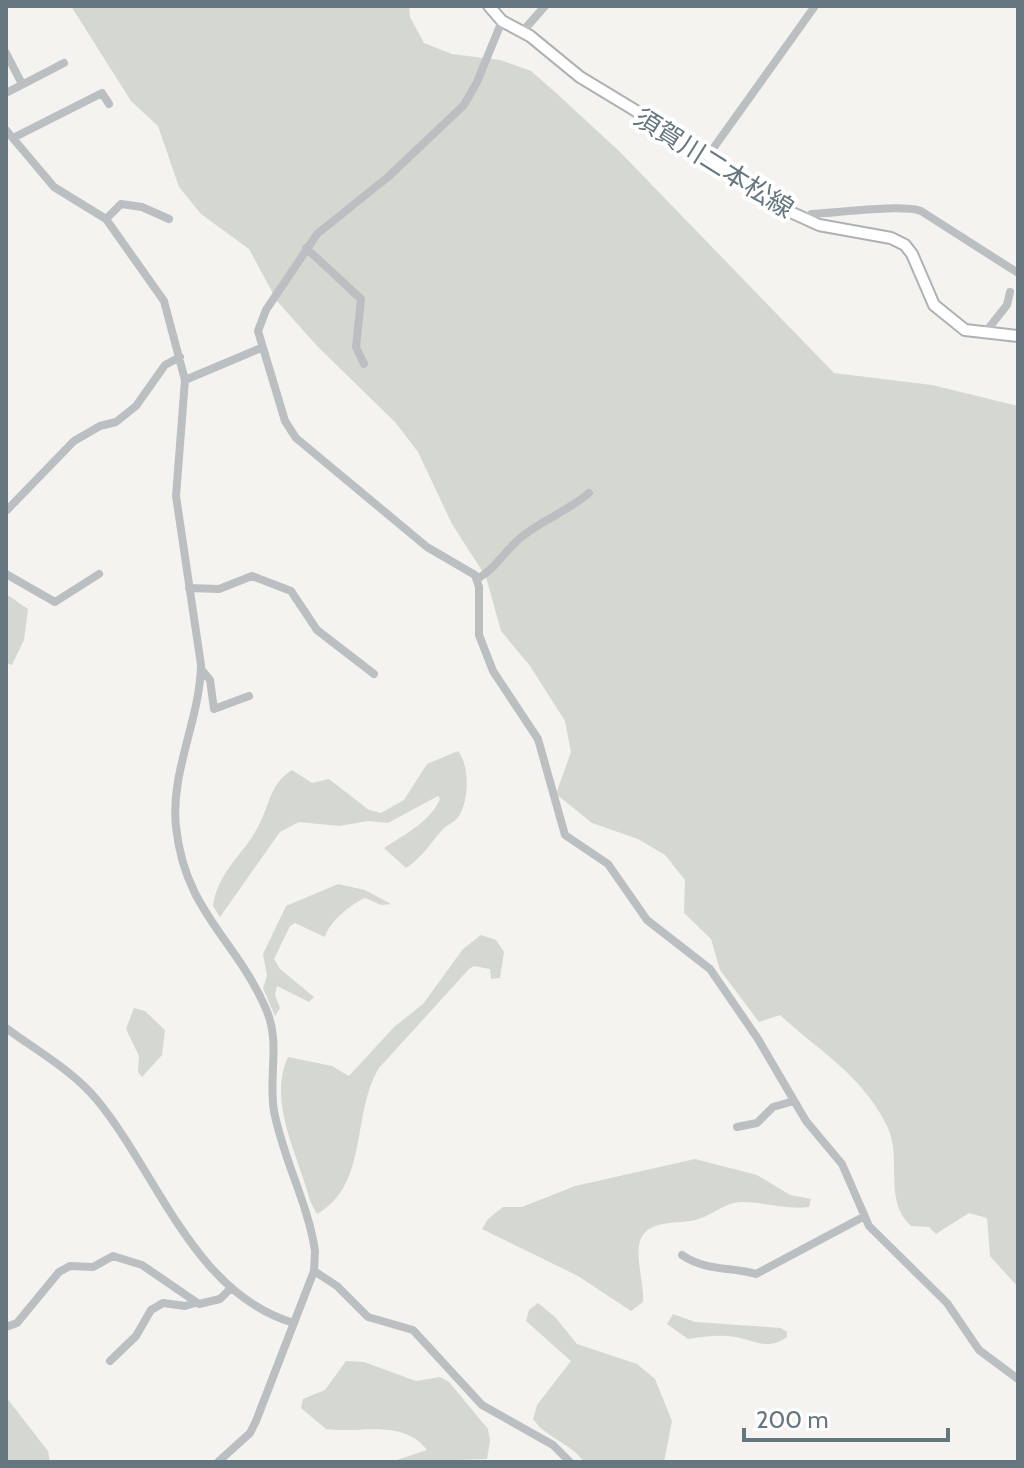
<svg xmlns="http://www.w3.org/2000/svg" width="1024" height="1468" viewBox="0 0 1024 1468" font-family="Cabin,'Noto Sans JP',sans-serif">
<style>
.green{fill:#d4d8d0}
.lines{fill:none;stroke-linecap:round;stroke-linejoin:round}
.major-casing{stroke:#adb2b4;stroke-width:14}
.minor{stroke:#bbbfc2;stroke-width:8}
.major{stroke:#fff;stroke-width:10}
.labels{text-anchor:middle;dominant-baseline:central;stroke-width:8;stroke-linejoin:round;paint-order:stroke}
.street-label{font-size:26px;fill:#66767e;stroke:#fff}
</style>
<rect width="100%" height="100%" fill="#f4f3f0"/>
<!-- green -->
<path class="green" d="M71,6H409L410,17L424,43L452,54L500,60L531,71L555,92L619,151L834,373L932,385L1018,406V1287L990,1256L987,1218L969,1213L936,1234L929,1227L911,1226C883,1201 902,1159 888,1128C862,1074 821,1053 780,1015L759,1022L720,970L711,939L684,913L685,880L665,855L638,839L592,823L556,794L571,752L565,721L530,666L501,631L486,577L452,524L418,452L395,422L318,347L277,301L249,249L201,214L179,187L158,126L131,101Z
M6,594L28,609L24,640L12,665L6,663Z
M458,751C470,766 469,800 459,816C456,821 449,824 444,828C431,842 423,857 406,868L384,848C404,835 430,822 440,799L438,796L388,823L368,821L339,826L299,822L280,832L220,917L213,906C218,870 245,854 260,823C270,802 271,783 292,770L312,783L329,779L369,810L381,813L404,800L427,764Z
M338,884L365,890L391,904L381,905L365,898C351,904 329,922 325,937L295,923L290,926L274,959L280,969L314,997L309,1002L277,986L275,995L280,1008L275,1016L263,988L267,976L263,954L286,906Z
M481,935L496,940L504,952L500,978L491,979L490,969L474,966L469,969L379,1068C351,1114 369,1185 317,1214L310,1201C299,1156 267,1103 288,1057L332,1066L349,1076L394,1027L423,1004L463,949Z
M134,1008L145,1011L165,1030L162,1055L142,1077L138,1072L139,1056L126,1029Z
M695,1159L757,1175L790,1195L811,1199L809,1207C786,1210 764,1202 741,1202C725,1202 710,1217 695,1220C679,1224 653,1220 643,1235C632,1250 645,1284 643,1302L631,1311L578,1276L482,1229L488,1219L503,1207H522L575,1186Z
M538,1303L555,1317L577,1344L637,1364L655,1379L672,1421L664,1462H584C570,1442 547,1439 533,1419L537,1405L571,1361L526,1321L529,1310Z
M673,1314L695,1322L781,1328L787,1332V1337C766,1353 750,1337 727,1336C714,1335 701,1337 688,1339L667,1324Z
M346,1361L364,1362L416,1381L440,1377L449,1382L488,1429L490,1441L487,1459L391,1462L427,1450C402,1418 361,1434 326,1429L301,1408L303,1399L325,1390Z
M6,1397L48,1451L50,1462H6Z"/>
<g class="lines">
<defs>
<path id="major" d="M489,6L502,21L530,36L580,77L699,149L775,205L819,225L891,238L905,245L912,254L934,305L965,330L1018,336"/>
</defs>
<!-- major casing -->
<use href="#major" class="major-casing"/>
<!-- minor -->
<path class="minor" d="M502,21L477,82L464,105L388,177L317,234L266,310L258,331L285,421L296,438L427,547L475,575L479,587V635L493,671L538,739L565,835L608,864L647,920L710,969L758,1039L806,1121L842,1164L869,1226L947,1303L979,1350L1018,1379
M523,31L545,6
M6,53L22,84
M6,93L64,63
M6,130L54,187L106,219L164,301L185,380L176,496L201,665C200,720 170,772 176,827C185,912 236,939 266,1009C281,1043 268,1076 274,1111C283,1159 308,1203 315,1251L314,1271L256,1421L250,1433L218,1462
M13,138L102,93L109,104
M707,157L815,6
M106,219L121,204L142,207L169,219
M805,219L811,214C838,213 900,204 921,211L1018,273
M306,248L361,299L356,347L364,364
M984,334L1007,305L1010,292
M185,380L261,348
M6,511L74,441L100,426L116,422L136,406L165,365L180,357
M6,574L55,602L99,574
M477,579C497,568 506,548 524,535C545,519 569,510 589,493
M189,588L219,589L252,576L291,591L317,630L374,674
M201,669L210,680L214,709L249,696
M6,1028C37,1051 72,1070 97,1100C158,1174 194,1294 294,1323
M737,1127L757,1123L773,1107L794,1101
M682,1255C705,1271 732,1267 756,1274L863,1217
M314,1271L337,1286L368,1317L413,1330L482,1405L553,1445L570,1462
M6,1327L17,1323L59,1272L70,1266L93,1267L113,1256L142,1265L199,1304L220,1299L231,1288
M110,1361L136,1336L151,1310L163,1303L185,1306L195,1303"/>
<!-- major -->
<use href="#major" class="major"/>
</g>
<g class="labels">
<!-- street labels -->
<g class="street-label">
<text transform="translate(714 163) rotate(32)">須賀川二本松線</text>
</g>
</g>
<!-- border -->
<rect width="1024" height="1468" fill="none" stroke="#66767e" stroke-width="16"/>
<!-- scale -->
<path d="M744 1428v12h204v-12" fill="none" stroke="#66767e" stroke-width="4"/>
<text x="756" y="1428" font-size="24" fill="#66767e" stroke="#ffffff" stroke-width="6" paint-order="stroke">200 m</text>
</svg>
